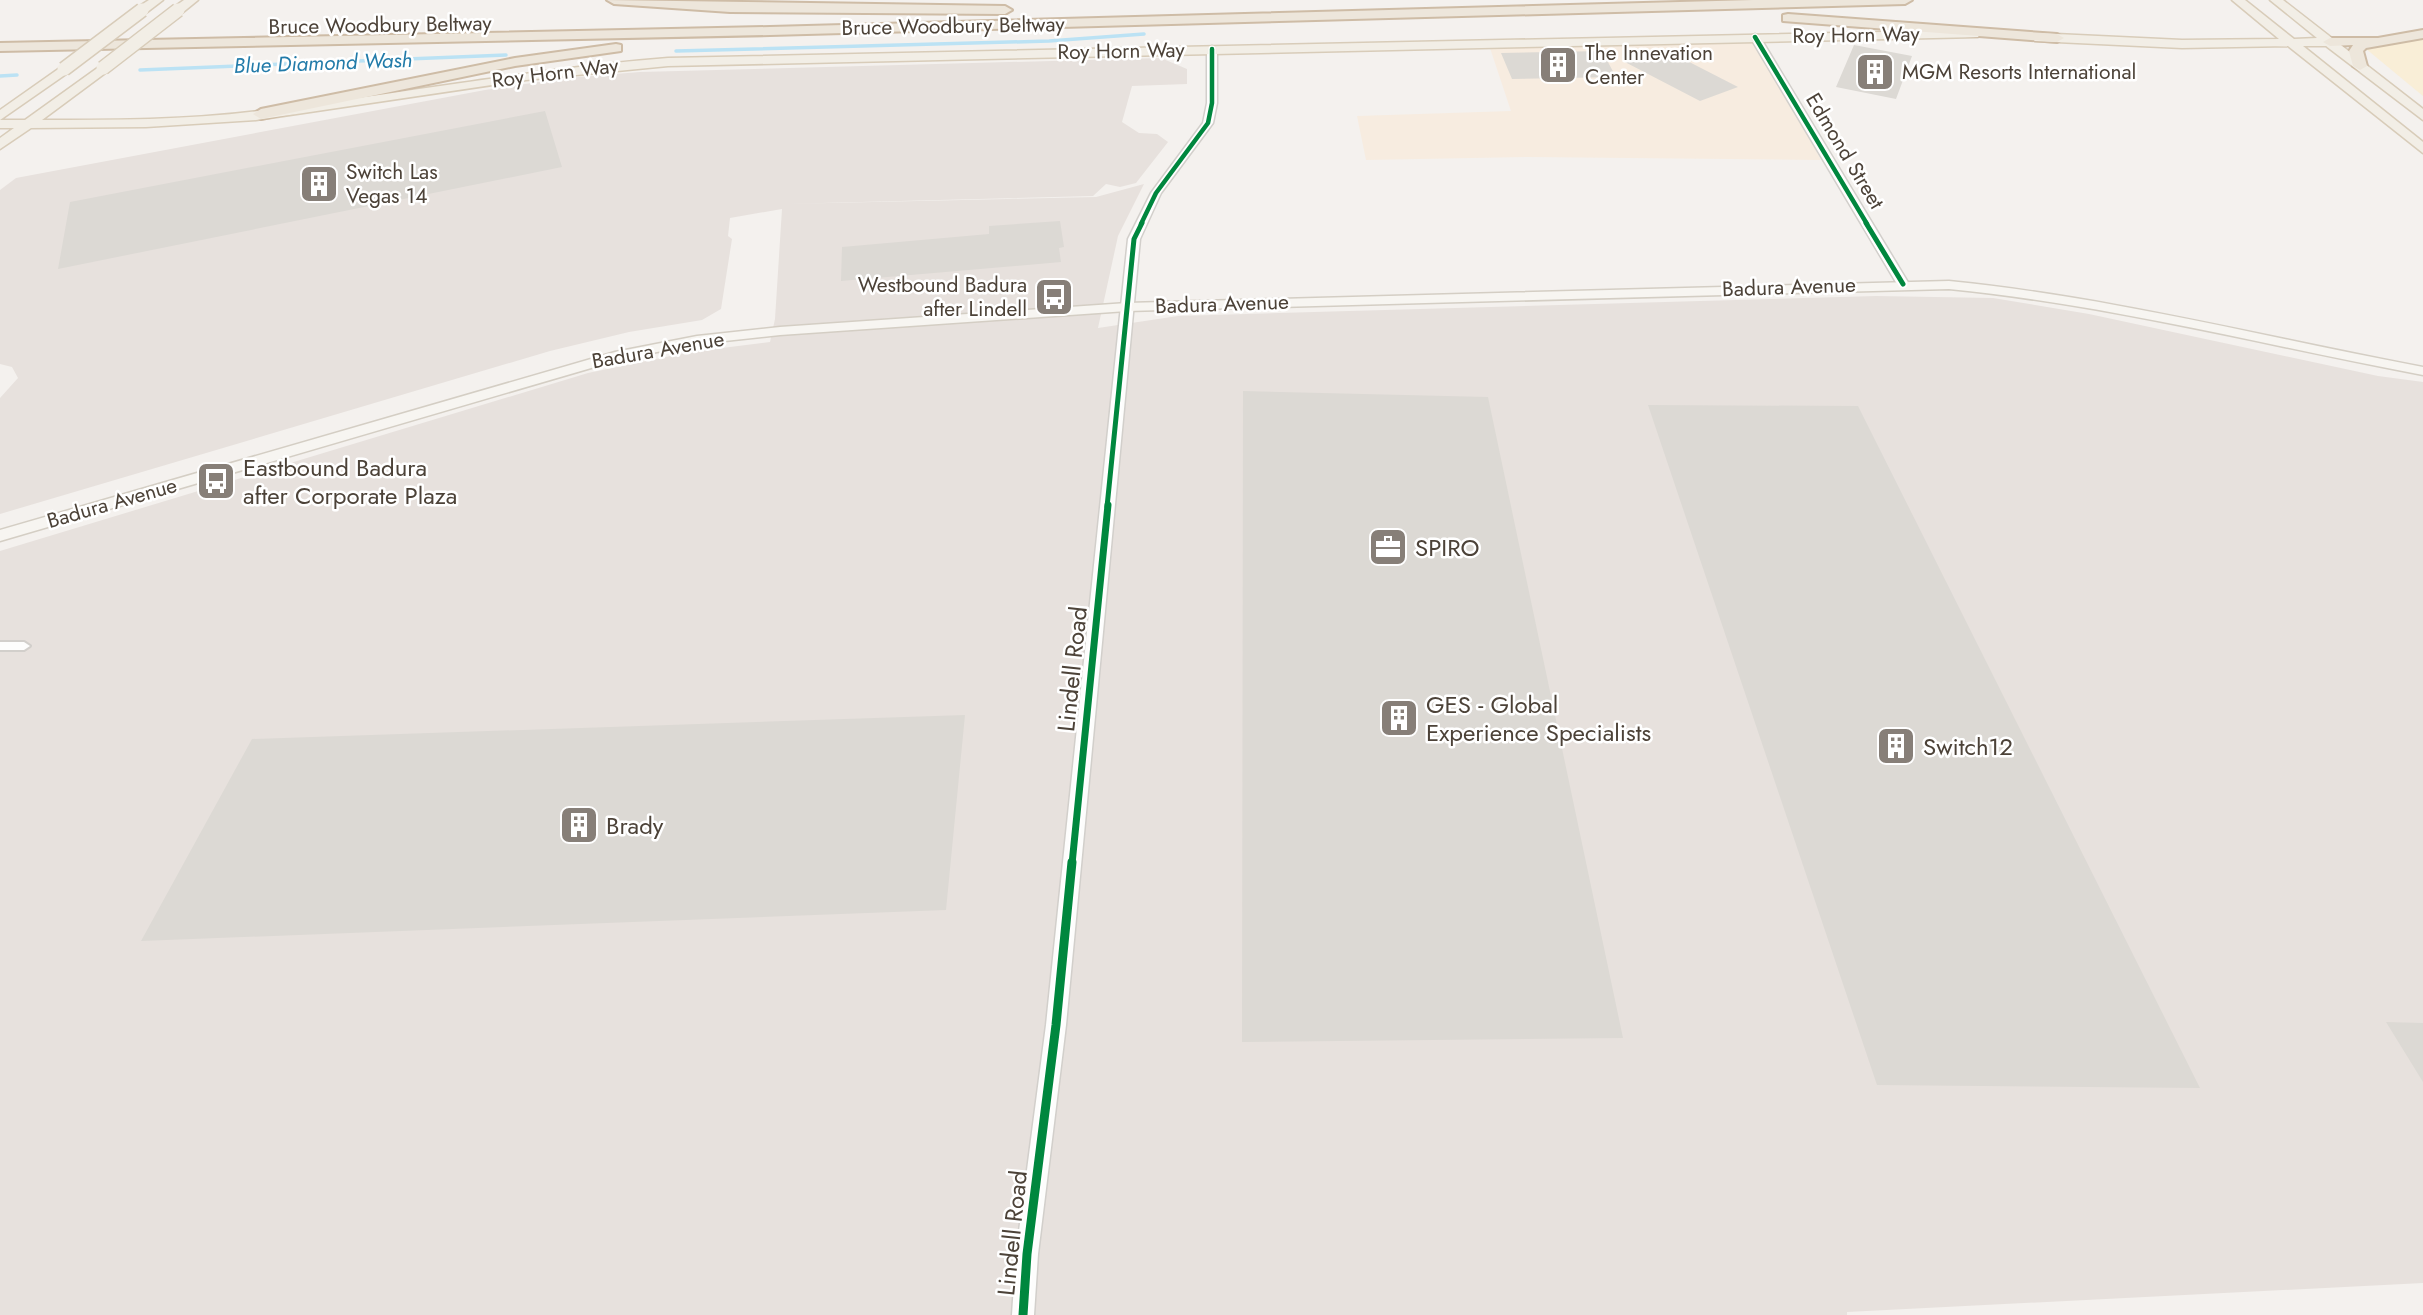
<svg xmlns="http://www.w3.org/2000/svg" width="2423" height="1315" viewBox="0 0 2423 1315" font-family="Jost,sans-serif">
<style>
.commercial{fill:#f7ece0}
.industrial{fill:#e7e1dd}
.sand{fill:#f9eed7}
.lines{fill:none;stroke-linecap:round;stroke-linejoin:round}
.stream{stroke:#bbe2f4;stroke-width:3.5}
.building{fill:#dcd9d4}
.minor-casing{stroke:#d2cfcb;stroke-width:4}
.tertiary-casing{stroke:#d2cfcb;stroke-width:3}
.secondary-casing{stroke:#d4cec4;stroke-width:3}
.primary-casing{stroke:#d8ccb9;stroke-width:3}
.motorway-casing{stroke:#cebca6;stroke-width:4}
.minor{fill:#fdfdfc;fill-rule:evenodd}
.tertiary{fill:#fdfdfc;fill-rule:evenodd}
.secondary{fill:#f7f5f1;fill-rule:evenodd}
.primary{fill:#f2eee6;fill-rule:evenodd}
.motorway{fill:#ede6db;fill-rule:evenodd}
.primary-bridge-casing{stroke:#d8ccb9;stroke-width:16;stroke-linecap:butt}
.primary-bridge{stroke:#f2eee6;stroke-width:13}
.cycleway-far3-casing{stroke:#fff;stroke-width:7}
.cycleway-far2-casing{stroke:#fff;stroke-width:9}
.cycleway-far1-casing{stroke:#fff;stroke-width:11}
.cycleway-casing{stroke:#fff;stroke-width:13}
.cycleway-far3{stroke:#00873e;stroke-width:4.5}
.cycleway-far2{stroke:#00873e;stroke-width:5}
.cycleway-far1{stroke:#00873e;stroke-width:7}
.cycleway{stroke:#00873e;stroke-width:9}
.labels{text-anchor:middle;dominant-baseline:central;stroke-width:5;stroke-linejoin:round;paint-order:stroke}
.far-street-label{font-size:21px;fill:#4c4238;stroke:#fff}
.far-poi-label{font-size:21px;fill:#4c4238;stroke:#fff;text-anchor:start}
.far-water-label{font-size:21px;font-style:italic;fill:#227ba9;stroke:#fff}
.poi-label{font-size:24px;fill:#4c4238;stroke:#fff;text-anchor:start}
.street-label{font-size:24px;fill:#4c4238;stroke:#fff}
</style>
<rect width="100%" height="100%" fill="#f4f1ee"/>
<!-- commercial -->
<path class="commercial" d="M1755,37L1821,160L1527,157L1366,160L1357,116L1511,111L1488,42Z"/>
<!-- industrial -->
<path class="industrial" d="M1161,58L1187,69V84L1132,86L1122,122L1139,133L1157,134L1168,142L1136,183L1120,187L1106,184L1093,196L783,204L1096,197L1144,184L1118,236L1098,328L1178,316L1876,296L1993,298L2089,314L2378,376L2423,382V1283L1847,1312V1315H0V551L588,373L690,352L770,342L775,319L782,209L730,218L728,236L732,239L721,309L702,320L629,332L550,351L0,514V398L18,378L12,367L0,364V190L16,178L485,90L566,78L640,72Z"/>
<!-- sand -->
<path class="sand" d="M2423,38V96L2365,48Z"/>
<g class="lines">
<!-- stream -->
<path class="stream" d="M676,51L1049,41L1144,34
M140,70L506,55
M0,76L17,75"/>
</g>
<!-- building -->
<path class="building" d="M1854,45L1912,56L1896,99L1836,87Z
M1662,48L1738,87L1700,101L1623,61Z
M1602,51L1616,77L1512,79L1501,53Z
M545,111L562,167L58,269L70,202Z
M1060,221L1064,247L1059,248L1061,262L841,281L842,247L989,234V226Z
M1243,391L1488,397L1623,1038L1242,1042Z
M1648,405L1858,406L2200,1088L1877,1085Z
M965,715L946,910L141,941L252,739Z
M2386,1022L2423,1023V1082Z"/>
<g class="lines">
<defs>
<path id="minor" d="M0,642H24L30,646L24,650H0Z"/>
<path id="tertiary" d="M1755,34L1760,37L1909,284L1907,287H1899L1897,284L1750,37Z
M1212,46L1217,49V103L1213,123L1161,193L1140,239L1066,1025L1038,1254L1034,1315H1012L1016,1254L1046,1025L1128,239L1151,193L1203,123L1207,103V49Z"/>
<path id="secondary" d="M1949,281C2109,297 2265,337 2423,367V375C2265,345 2109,305 1949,289L1127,311L780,335L697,344L622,359L0,541V530L615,352L697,336L780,327L1127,303Z"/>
<path id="primary" d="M149,0H163L146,13H138V7Z
M184,0H198L182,13H174V7Z
M2232,0H2245L2294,39L2317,38L2270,0H2283L2423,109V120L2326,46H2303L2423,142V153L2288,46L2182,48L2035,41L2029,37L2035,33L2182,40L2279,39Z
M1974,30L1980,34L1978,37L668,66L526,80L256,120L146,127L31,128L0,149V138L14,128H0V110L64,65L70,69L69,72L0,120H25L103,64L108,65V71L42,120C114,120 187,120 258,111C395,95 530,69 668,58Z"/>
<path id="motorway" d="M607,0L1005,6L1012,10L1005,14L730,12L614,4Z
M1753,0H1912L1905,4L770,35L0,51V43L770,27Z
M1788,14L2057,34L2064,38L2057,42L1783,21V15Z
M2423,30V38L2366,48L2363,51L2367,66L2360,70L2353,66L2349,51L2353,45L2330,46L2323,42L2330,38H2378Z
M616,44L621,45V51L515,66L261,119L253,114L261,109L515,58Z"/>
</defs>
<!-- minor casing -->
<use href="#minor" class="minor-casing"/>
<!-- tertiary casing -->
<use href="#tertiary" class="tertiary-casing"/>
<!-- secondary casing -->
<use href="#secondary" class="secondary-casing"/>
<!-- primary casing -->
<use href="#primary" class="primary-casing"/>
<!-- motorway casing -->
<use href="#motorway" class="motorway-casing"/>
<!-- minor -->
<use href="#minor" class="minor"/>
<!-- tertiary -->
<use href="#tertiary" class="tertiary"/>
<!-- secondary -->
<use href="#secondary" class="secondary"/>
<!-- primary -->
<use href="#primary" class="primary"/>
<!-- motorway -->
<use href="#motorway" class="motorway"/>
<defs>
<path id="primary-bridge" d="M103,68L178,10
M64,69L142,10"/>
</defs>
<!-- primary-bridge casing -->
<use href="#primary-bridge" class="primary-bridge-casing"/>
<!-- primary-bridge -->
<use href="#primary-bridge" class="primary-bridge"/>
<defs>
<path id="cycleway-far3" d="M1755,37L1867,224
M1141,224L1156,193L1208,123L1212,103V49"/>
<path id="cycleway-far2" d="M1866,223L1903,284
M1107,507L1134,239L1142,223"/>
<path id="cycleway-far1" d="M1072,864L1108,505"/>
<path id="cycleway" d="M1023,1315L1027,1254L1056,1025L1072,862"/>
</defs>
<!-- cycleway-far3 casing -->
<use href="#cycleway-far3" class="cycleway-far3-casing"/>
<!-- cycleway-far2 casing -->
<use href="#cycleway-far2" class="cycleway-far2-casing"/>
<!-- cycleway-far1 casing -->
<use href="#cycleway-far1" class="cycleway-far1-casing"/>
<!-- cycleway casing -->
<use href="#cycleway" class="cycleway-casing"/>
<!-- cycleway-far3 -->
<use href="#cycleway-far3" class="cycleway-far3"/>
<!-- cycleway-far2 -->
<use href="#cycleway-far2" class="cycleway-far2"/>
<!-- cycleway-far1 -->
<use href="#cycleway-far1" class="cycleway-far1"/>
<!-- cycleway -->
<use href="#cycleway" class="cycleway"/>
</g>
<!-- icons -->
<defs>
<symbol id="building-square" viewBox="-11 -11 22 22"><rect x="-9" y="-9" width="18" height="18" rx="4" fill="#877f78" stroke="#fff"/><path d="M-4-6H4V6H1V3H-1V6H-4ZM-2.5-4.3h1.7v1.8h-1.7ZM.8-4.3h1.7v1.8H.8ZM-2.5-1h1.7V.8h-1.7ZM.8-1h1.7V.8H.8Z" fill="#fff"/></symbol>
<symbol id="bus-square" viewBox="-11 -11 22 22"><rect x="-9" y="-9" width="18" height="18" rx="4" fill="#877f78" stroke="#fff"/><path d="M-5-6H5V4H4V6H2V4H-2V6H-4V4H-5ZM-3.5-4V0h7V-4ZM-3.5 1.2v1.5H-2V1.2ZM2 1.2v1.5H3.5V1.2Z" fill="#fff"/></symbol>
<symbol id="office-square" viewBox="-11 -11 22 22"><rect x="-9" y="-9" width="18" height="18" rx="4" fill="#877f78" stroke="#fff"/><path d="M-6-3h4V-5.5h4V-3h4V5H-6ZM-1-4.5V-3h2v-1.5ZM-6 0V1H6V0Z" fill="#fff"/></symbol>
</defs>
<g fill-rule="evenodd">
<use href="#building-square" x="1536" y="43" width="44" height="44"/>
<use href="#building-square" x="1853" y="50" width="44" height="44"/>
<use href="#building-square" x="297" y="162" width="44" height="44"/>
<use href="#bus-square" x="1032" y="275" width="44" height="44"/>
<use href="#bus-square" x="194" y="459" width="44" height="44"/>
<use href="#office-square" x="1366" y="525" width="44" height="44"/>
<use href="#building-square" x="1377" y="696" width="44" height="44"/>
<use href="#building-square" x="1874" y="724" width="44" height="44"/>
<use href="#building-square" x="557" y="803" width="44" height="44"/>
</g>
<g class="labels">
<!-- far-street labels -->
<g class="far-street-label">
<text transform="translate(380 25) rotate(-1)">Bruce Woodbury Beltway</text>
<text transform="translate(953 26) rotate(-1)">Bruce Woodbury Beltway</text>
<text transform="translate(1856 35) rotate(-1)">Roy Horn Way</text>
<text transform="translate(1121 51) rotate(-1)">Roy Horn Way</text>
<text transform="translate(555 73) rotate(-7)">Roy Horn Way</text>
<text transform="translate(1845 151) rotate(59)">Edmond Street</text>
<text transform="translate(1789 287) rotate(-2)">Badura Avenue</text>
<text transform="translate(1222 304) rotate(-2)">Badura Avenue</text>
<text transform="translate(658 350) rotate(-10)">Badura Avenue</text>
<text transform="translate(112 503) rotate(-16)">Badura Avenue</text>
</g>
<!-- far-poi labels -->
<g class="far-poi-label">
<text x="1585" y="53">The Innevation<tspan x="1585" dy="24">Center</tspan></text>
<text x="1902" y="72">MGM Resorts International</text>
<text x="346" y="172">Switch Las<tspan x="346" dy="24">Vegas 14</tspan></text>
<text x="1027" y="285" text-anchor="end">Westbound Badura<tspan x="1027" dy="24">after Lindell</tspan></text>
</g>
<!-- far-water labels -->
<g class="far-water-label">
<text transform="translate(323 63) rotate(-2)">Blue Diamond Wash</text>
</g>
<!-- poi labels -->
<g class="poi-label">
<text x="243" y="467">Eastbound Badura<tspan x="243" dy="28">after Corporate Plaza</tspan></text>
<text x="1415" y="547">SPIRO</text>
<text x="1426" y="704">GES - Global<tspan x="1426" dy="28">Experience Specialists</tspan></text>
<text x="1923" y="746">Switch12</text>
<text x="606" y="825">Brady</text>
</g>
<!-- street labels -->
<g class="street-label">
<text transform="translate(1072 669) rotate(-84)">Lindell Road</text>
<text transform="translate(1012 1233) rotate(-84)">Lindell Road</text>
</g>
</g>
</svg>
